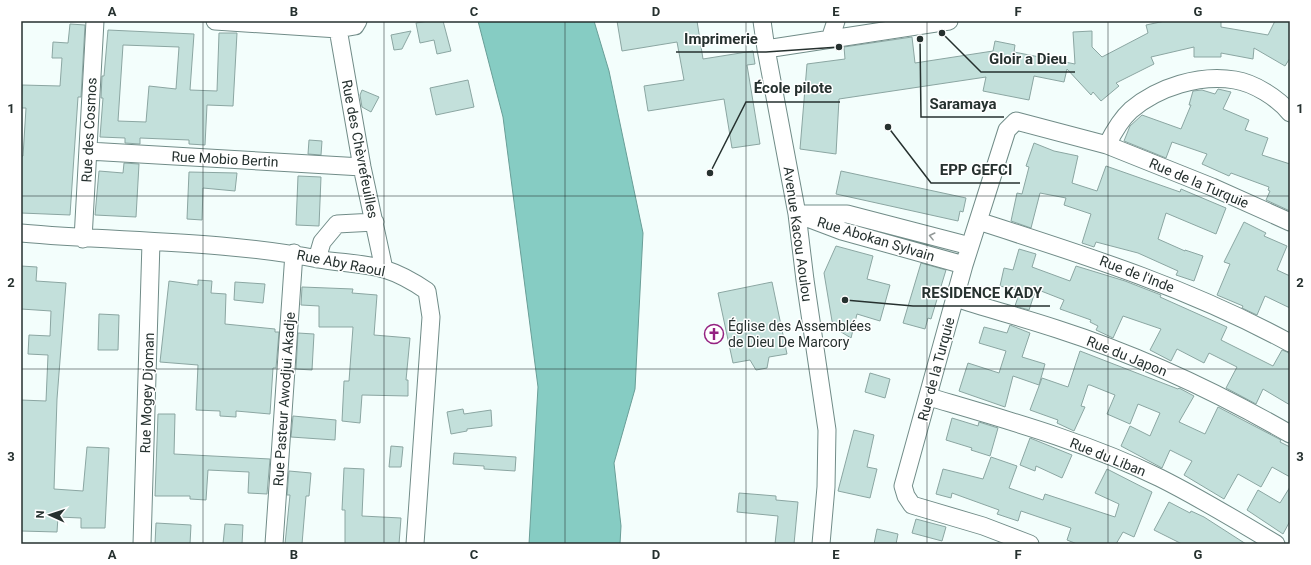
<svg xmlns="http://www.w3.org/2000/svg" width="1311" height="565" viewBox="0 0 1311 565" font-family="Roboto,sans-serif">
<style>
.water{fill:#86ccc3;stroke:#699e97}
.building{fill:#c3e0db;stroke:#8ba6a2;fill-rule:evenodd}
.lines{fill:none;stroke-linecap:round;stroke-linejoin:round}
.minor-casing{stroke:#718c88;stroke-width:19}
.minor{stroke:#fff;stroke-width:17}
.oneway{stroke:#929897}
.grid{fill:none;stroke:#26312f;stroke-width:1;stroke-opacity:0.55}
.labels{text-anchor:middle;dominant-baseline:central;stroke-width:3;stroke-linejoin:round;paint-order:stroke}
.street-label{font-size:14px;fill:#26312f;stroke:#fff}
.poi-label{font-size:14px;fill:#26312f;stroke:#fff;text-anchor:start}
.leader{fill:none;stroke:#26312f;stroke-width:1.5}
.callout-dot{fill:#26312f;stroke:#fff;stroke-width:1.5}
.callout-label{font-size:15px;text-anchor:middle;font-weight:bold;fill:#26312f;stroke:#fff;stroke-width:3;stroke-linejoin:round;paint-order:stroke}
.neatline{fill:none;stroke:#26312f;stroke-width:1.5}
.grid-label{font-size:13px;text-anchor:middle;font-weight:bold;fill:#26312f}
</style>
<rect width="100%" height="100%" fill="#f3fefc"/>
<!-- water -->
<path class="water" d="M478,21H594L609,71L643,233L635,389L614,463L621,526L620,544H529L538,387L503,117Z"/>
<!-- building -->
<path class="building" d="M428,21H443L451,51L437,54L434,40L420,43L416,23Z
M617,21H697L703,59L753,51L755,64L747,65L760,144L732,148L724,99L648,111L644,86L684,80L677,42L622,51Z
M1165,21H1221V27L1268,35L1275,21H1290V58L1285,66L1254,48L1253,59L1221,53V57H1194V47L1151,57L1154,64L1116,83L1119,86L1101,101L1093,92L1091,95L1067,69L1064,82L1034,76L1029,100L983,91L986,77L839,99L836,154L800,149L807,64L845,59L844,47L912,37L915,63L993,51L995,41L1015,45L1014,52L1075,64L1073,32L1092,31V47L1102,57L1148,33L1146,25Z
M70,24L85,25L81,97H78L70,215L21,213V156H23L26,108H21L22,85L60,86L62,58H52L53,42L68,43Z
M108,30L194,34L190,90L217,91L219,33H237L233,106L207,105L205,145L189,144V140L140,138V144L125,143V138L100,137L103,98H101L102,76H104ZM123,45L179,47L176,89L149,86L146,122L118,121Z
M411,31L402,49L394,50L391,35Z
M468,80L474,107L436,115L430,88Z
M1218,89L1231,92L1223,109L1249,120L1245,130L1268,138L1262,155L1290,164V211L1266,200L1270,191L1268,190L1269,187L1231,173L1229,176L1202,164L1207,154L1172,142L1166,158L1124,141L1130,126L1142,115L1181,129L1191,105H1189L1193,91L1202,90L1215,94Z
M362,90L379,97L371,112L362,107L360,95Z
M309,140L322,141L321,155L308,154Z
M1034,143L1054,151L1078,156L1072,183L1097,191L1106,166L1180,192L1181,189L1226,208L1216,234L1166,213L1158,239L1185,251V250L1203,256L1194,281L1176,275L1178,271L1138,253L1096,242L1094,247L1082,243L1091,214L1064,205L1066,198L1040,193L1031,228L1011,221L1017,193L1022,194L1029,167L1026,166Z
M124,163L139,164L136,217L95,215L99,171L123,173Z
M841,171L966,198L963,212L960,211L958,221L836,194Z
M189,172L237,173L235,191L203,188L202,220L187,219Z
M298,176L321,177L319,226L296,225Z
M1244,222L1266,233L1264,236L1287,246L1277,270L1290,276V308L1265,296L1257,315L1242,308L1243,306L1217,295L1230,264L1224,262Z
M836,246L873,256L867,279L890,285L880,321L857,314L851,338L833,327L824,273Z
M1019,249L1036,254L1032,267L1070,281L1076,266L1125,281L1161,295L1160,297L1227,327L1221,340L1273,366L1282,350L1287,352L1290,354V405L1263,389L1256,404L1226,388L1237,367L1209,353L1204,363L1177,349L1171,361L1150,350L1161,329L1123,316L1113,338L1096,330L1098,326L1090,322L1091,320L1060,309L1064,300L1036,289L1029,310L1015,306L1020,291L1000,286L1004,268L1013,270Z
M921,263L946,270L931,319L928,318L925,329L903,323Z
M21,266L37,267L36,281L66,283L57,399L54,489L83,491L87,447L109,448L105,528H81V518L58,517L57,532L21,531V400L46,401L48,355L28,354L29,335L50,336L51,311L21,309Z
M198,280L212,281L211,293L226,294L225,324L275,329V332H279L276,368H273L270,414L236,411V417L220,416V411L196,410L198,365L160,362L169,281L198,285Z
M235,282L265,284L263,303L234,300Z
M772,282L787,354L769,357L767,368L756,370L750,360L733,363L718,293Z
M302,287L353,289L352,293L377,295L374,335L410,338L406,380H408V396L362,395L360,423L342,421L344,381H349L353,327H319V306L301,305Z
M99,314L119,315L118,350H98Z
M1010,325L1030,333L1022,357L1045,364L1039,385L1013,376L1005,407L959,391L968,363L999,373L1006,351L979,343L984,327L1007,333Z
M298,333L314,334L312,370L296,369Z
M1080,351L1178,389L1179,388L1194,396L1179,422L1205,434L1218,407L1281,440L1280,442L1290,447V477L1272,467L1261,487L1238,474L1224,499L1184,475L1192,461L1170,450L1162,468L1121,446L1130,426L1150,436L1160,413L1138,404L1130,424L1107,414L1115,395L1090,385H1088L1081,406L1085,407L1074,431L1057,423L1058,420L1030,410L1042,378L1068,387Z
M870,373L890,379L885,398L865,392Z
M463,409L464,414L491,410L492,426L467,429V431L451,434L447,412Z
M158,414H175L174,454L270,459L267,494L248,493L249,472L208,470L206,500L190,499V496H155Z
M293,416L336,420L335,440L291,437Z
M952,418L978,426L979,422L998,428L990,456L971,450L972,448L946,440Z
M854,430L874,435L867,467L877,469L870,498L838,491Z
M1030,438L1072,455L1062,478L1036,466L1035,471L1020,465Z
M391,446L403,447L401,467H389Z
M454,453L516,457L515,471L484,469V466L453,464Z
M991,457L1017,466L1009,488L1043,500L1045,494L1115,517L1119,504L1095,493L1107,469L1152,492L1134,537L1123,532L1116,544H1077L1067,540L1071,528L1021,511L1018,521L997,514L999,510L952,493L951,498L936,494L943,469L983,479Z
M344,468L364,469L362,516L401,518L399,544H345V510H342Z
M289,471L311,473L309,496H306L302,544H285L290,495H287Z
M1290,487V521L1283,534L1247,510L1258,490L1280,503Z
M739,493L776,496V500L798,502L794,544H775L778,516L737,512Z
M1169,502L1190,513L1191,511L1204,517L1246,544H1182L1154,530Z
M916,519L946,527L942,541L912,533Z
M156,523L191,525L190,544H155Z
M225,524L243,525L242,544H223Z
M877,529L898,534L896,544H874Z"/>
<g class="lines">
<defs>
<path id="minor" d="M215,21L338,29L355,26L358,21
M762,21L766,49L797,214L805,280L827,430L826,487L821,544
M338,29L362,167L384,269
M830,39L836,21
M766,49L949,21
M1107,145C1113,133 1121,119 1131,110C1158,87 1200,74 1235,80C1254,83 1278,98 1290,113
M88,151L362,167
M978,221C1087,256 1189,288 1290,343
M21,233C120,242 220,240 318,259C339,263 363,263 384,269C400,274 414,282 427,291L431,317L415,544
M83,239L95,21
M317,259L322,242L337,224L375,222
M964,265L842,231L797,214H847L970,246
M955,298C989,309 1024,318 1057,329C1138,355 1217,392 1290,434
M929,397C1007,420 1087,442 1160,478C1200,498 1238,521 1276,544
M142,544L151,242
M274,544L294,253
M1030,544L983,526L912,505L906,496L903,486L964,265L1007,130L1016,121L1107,145L1212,187L1290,222"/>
</defs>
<!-- minor casing -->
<use href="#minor" class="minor-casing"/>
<!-- minor -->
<use href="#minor" class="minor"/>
</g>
<!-- one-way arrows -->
<defs><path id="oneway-chevron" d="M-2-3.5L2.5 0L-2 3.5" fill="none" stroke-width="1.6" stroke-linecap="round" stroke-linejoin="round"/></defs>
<use class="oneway" href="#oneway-chevron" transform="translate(932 236) rotate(-166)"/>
<!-- grid -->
<path class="grid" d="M203,21V544M384,21V544M565,21V544M746,21V544M927,21V544M1108,21V544M21,196H1290M21,369H1290"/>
<!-- icons -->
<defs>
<symbol id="church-ring" viewBox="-11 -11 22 22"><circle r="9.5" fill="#fff" stroke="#942281" stroke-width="1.5"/><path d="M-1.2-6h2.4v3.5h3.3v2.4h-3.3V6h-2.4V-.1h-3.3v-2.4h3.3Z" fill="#942281"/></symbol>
</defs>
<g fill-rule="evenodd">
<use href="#church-ring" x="703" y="323" width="22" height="22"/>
</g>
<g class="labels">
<!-- street labels -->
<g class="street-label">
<text transform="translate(89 130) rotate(-87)">Rue des Cosmos</text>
<text transform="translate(360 149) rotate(79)">Rue des Chèvrefeuilles</text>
<text transform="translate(225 159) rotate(3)">Rue Mobio Bertin</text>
<text transform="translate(1199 183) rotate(23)">Rue de la Turquie</text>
<text transform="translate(798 234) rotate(82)">Avenue Kacou Aoulou</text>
<text transform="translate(876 239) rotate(17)">Rue Abokan Sylvain</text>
<text transform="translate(341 263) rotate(11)">Rue Aby Raoul</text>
<text transform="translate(1137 274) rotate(21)">Rue de l'Inde</text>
<text transform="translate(1127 356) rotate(22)">Rue du Japon</text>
<text transform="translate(936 369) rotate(-75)">Rue de la Turquie</text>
<text transform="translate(147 393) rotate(-88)">Rue Mogey Djoman</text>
<text transform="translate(284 399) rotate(-86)">Rue Pasteur Awodjui Akadje</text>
<text transform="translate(1108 457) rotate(22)">Rue du Liban</text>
</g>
<!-- poi labels -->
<g class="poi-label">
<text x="728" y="326">Église des Assemblées<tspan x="728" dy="16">de Dieu De Marcory</tspan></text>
</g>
</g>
<!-- callouts -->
<path class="leader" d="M839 47L766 52H676M942 33L981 72H1075M710 173L746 102H840M920 39L921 117H1004M888 127L931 183H1020M845 300L913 306H1050"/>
<g class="callout-dot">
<circle cx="839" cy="47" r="4"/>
<circle cx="942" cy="33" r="4"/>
<circle cx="710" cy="173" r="4"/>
<circle cx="920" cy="39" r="4"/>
<circle cx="888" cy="127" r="4"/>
<circle cx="845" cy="300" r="4"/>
</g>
<g class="callout-label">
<text x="721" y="44">Imprimerie</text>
<text x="1028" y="64">Gloir a Dieu</text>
<text x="793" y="93">École pilote</text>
<text x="963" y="109">Saramaya</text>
<text x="976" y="175">EPP GEFCI</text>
<text x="982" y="298">RESIDENCE KADY</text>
</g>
<!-- border -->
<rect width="1311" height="565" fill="none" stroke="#ffffff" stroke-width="44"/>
<!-- north arrow -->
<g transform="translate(50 515) rotate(273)" stroke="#ffffff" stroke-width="3" paint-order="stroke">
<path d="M0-3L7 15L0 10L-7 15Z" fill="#26312f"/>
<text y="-6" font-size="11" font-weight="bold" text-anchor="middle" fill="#26312f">N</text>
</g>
<rect x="22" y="22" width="1267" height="521" class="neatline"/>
<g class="grid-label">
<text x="112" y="16">A</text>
<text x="294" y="16">B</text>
<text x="474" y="16">C</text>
<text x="656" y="16">D</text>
<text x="836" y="16">E</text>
<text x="1018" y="16">F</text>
<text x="1198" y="16">G</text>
<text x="11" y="113">1</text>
<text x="1300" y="113">1</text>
<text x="11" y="287">2</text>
<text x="1300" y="287">2</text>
<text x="11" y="461">3</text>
<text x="1300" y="461">3</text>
<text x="112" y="559">A</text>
<text x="294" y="559">B</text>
<text x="474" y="559">C</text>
<text x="656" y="559">D</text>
<text x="836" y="559">E</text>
<text x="1018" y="559">F</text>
<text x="1198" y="559">G</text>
</g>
</svg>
